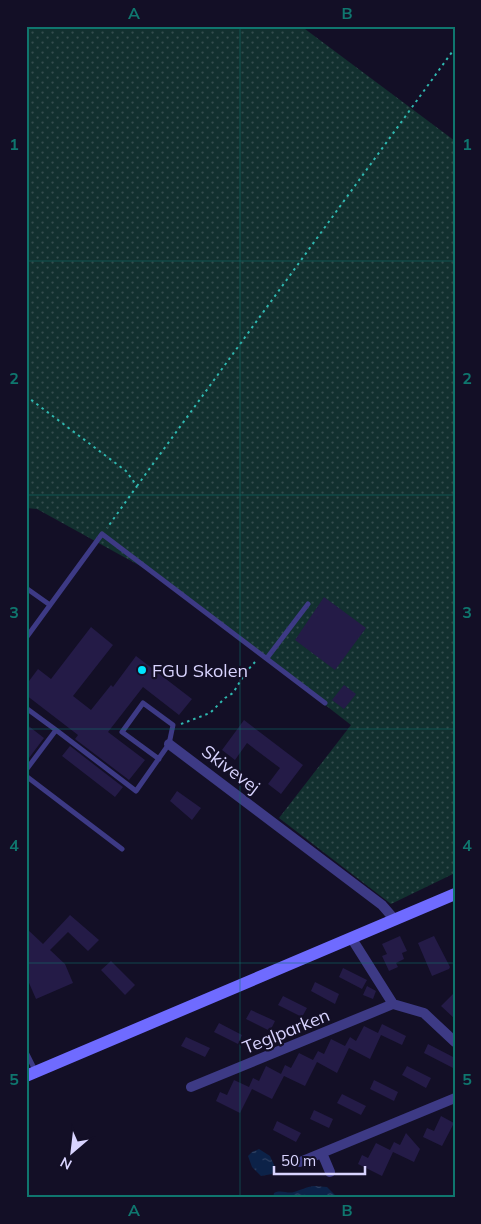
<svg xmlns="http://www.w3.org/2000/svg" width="481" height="1224" viewBox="0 0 481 1224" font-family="Mulish,sans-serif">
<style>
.grass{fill:url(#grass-dots)}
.water{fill:url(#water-ripples)}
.building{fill:#241b47}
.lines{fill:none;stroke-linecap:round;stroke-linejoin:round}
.path{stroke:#2fb8b0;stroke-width:2;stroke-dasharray:2.5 4;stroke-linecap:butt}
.lane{stroke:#3d3a85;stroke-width:5}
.street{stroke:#3d3a85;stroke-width:10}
.secondary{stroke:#6f6bff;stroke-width:12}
.grid{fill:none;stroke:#0f766e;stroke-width:1;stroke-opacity:0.55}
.poi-dot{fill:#00e5ff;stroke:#130f26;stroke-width:2}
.labels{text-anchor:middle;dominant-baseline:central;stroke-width:4.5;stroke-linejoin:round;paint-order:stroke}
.poi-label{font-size:18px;fill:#d9d4ff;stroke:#130f26;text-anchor:start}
.street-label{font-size:18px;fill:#d9d4ff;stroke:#130f26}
.neatline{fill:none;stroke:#0f766e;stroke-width:2}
.grid-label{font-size:16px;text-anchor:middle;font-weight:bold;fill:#0f766e}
</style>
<defs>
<pattern id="grass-dots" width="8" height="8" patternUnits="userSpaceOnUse" patternTransform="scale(1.25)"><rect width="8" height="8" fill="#12302f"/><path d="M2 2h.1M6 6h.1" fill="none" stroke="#344d4e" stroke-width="1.8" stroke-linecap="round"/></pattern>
<pattern id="water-ripples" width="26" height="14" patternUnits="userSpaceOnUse" patternTransform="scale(1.25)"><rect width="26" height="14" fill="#0c2248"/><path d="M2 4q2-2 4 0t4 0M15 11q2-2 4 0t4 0" fill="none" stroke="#2f4163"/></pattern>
</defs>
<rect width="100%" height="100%" fill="#130f26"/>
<!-- grass -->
<path class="grass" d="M26,26H301L455,141V873L391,904L279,818L351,725L162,578L37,509L26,508Z"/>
<!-- water -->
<path class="water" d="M259,1149L270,1156L275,1167L272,1174L261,1176L252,1167L248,1156L252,1152Z
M314,1186L327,1187L338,1198H273L274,1193C281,1189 287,1194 294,1192C301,1190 306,1187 314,1186Z"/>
<!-- building -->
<path class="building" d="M324,597L366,628L335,670L295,640Z
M91,627L113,645L73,696L91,710L111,685L113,687L136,656L192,699L179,715L143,687L108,732L145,760L129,780L75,739L78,735L26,695V685L38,669L51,679Z
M344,685L356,694L344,709L332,700Z
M244,720L303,765L281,794L268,784L280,768L256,750L247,743L235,760L222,750Z
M26,724L44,738L26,762Z
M70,746L123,787L115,797L62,756Z
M177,791L201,808L192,820L170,801Z
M70,915L99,940L88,951L68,932L50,950L65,964L73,983L36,999L26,976V928L43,944Z
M400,936L407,951L402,953L404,959L396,963L398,967L389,971L382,956L387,954L382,944Z
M434,936L450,967L449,969L432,976L418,943Z
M111,961L135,985L125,995L101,970Z
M343,968L367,980L362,989L339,977Z
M315,982L339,994L335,1004L311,991Z
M367,986L376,991L373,999L363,995Z
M455,992V1019L441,1006Z
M283,996L307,1008L302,1017L278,1005Z
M251,1010L275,1021L270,1031L246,1019Z
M219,1023L242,1035L238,1044L214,1032Z
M382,1024L406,1036L402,1045L381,1035L370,1059L349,1048L337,1073L317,1062L305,1086L284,1076L272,1099L252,1089L240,1113L216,1101L220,1092L227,1095L234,1080L249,1087L253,1078L259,1081L266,1066L281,1074L285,1065L291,1068L299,1053L313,1060L318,1051L324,1054L331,1039L345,1046L350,1037L356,1041L364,1026L378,1033Z
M186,1037L210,1048L205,1057L181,1046Z
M428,1044L455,1058V1069L424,1053Z
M407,1066L431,1078L426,1088L402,1075Z
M374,1080L398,1092L394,1101L370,1089Z
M342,1094L366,1106L361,1115L337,1103Z
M314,1110L333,1119L329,1128L310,1119Z
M441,1116L454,1123L442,1146L423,1137L427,1128L434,1131Z
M277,1121L301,1133L296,1142L273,1130Z
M406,1133L420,1149L414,1162L393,1152L382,1176L358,1164L362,1155L368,1158L376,1143L390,1150L394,1142L400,1145Z"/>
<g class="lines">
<!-- path -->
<path class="path" d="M26,396L126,471L137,486L107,528
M137,486L455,48
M181,724L210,713L225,698L233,693L246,672L255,662"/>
<!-- lane -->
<path class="lane" d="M26,588L50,605
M26,638L102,534L325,703
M267,658L308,604
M26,708L56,730L26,770
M56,730L136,791L169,744L173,725L143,703L122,732L159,759
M26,776L122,849
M26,1052L36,1072"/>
<!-- street -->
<path class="street" d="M169,744L382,905L395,920
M352,939L393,1004
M191,1087L393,1004L424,1013L455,1042
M322,1153L330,1172
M300,1162L455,1098"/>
<!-- secondary -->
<path class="secondary" d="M26,1076L455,894"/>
</g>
<!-- grid -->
<path class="grid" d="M240,26V1198M26,261H455M26,495H455M26,729H455M26,963H455"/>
<!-- markers -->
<circle class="poi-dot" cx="142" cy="670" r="5"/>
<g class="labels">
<!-- poi labels -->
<g class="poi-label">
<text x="152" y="670">FGU Skolen</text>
</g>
<!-- street labels -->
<g class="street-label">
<text transform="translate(231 769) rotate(37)">Skivevej</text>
<text transform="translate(286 1031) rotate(-22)">Teglparken</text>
</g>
</g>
<!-- border -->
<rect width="481" height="1224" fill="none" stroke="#130f26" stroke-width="55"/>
<!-- north arrow -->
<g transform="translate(72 1152) rotate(208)" stroke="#130f26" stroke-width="4" paint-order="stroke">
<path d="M0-4L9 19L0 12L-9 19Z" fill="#d9d4ff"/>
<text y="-8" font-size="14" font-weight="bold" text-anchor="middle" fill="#d9d4ff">N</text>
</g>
<!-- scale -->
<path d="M274 1166v8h91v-8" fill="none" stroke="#d9d4ff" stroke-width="2.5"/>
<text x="281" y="1166" font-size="15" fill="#d9d4ff" stroke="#130f26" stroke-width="4" paint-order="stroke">50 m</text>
<rect x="28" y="28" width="426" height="1168" class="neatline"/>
<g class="grid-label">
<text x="134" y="19">A</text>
<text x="347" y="19">B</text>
<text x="14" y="150">1</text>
<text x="467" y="150">1</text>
<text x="14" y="384">2</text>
<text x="467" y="384">2</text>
<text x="14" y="618">3</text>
<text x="467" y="618">3</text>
<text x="14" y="851">4</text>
<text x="467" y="851">4</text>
<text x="14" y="1085">5</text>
<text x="467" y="1085">5</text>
<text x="134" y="1216">A</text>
<text x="347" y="1216">B</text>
</g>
</svg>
